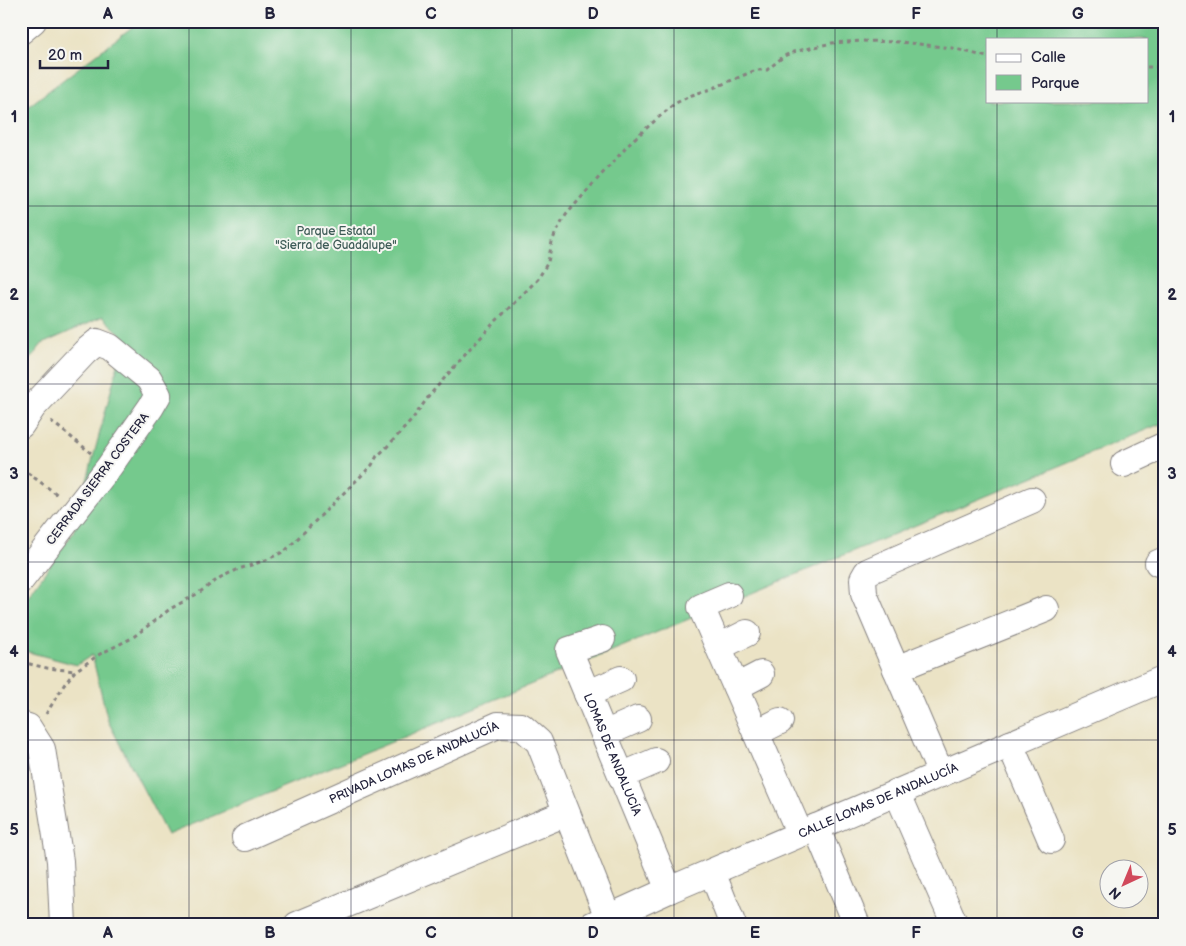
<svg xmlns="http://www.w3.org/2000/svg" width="1186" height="946" viewBox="0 0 1186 946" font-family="'Balsamiq Sans',sans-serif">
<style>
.green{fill:#75c98d;stroke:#4c7664;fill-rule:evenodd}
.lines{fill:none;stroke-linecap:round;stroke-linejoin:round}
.minor-casing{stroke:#868280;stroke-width:28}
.path{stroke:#868280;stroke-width:3;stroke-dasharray:4 4;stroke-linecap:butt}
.minor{stroke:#fff;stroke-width:26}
.grid{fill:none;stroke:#22223b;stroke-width:1;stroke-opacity:0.55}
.labels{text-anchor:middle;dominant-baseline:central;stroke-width:4;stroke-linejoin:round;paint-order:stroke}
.park-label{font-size:12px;fill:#3f5c58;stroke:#f6f6f2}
.street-label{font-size:12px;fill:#22223b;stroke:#f6f6f2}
.neatline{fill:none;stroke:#22223b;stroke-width:2}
.grid-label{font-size:16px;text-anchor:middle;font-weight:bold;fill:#22223b}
</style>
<rect width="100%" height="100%" fill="#f6f6f2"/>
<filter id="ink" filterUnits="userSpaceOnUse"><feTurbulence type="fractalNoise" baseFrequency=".02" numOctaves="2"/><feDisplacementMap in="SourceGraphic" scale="10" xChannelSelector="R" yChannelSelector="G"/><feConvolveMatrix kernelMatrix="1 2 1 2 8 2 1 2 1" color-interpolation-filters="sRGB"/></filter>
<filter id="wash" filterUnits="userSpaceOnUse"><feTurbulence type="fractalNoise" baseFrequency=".0096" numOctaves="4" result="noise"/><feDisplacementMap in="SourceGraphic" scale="20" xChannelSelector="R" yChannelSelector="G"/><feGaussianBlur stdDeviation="1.12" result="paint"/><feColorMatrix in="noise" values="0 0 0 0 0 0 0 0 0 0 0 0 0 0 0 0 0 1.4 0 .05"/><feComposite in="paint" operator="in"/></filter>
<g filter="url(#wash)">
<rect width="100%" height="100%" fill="#ebe3c5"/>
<!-- green -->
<path class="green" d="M140,21H1165V422L167,835L108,721L92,655L77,665L21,650V606L73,533L125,338L102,317L42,344L21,371V112ZM987,39H1147V101H987Z"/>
</g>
<g filter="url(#ink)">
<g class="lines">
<defs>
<g id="minor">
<path d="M21,31L33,21"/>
<path d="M21,425L33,407L85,352L97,342L110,347L149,379L158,395L151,407L109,467L21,580"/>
<path d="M1124,464L1165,445"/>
<path d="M1158,563L1165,560"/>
<path d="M729,595L701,607L800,834"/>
<path id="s1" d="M602,639L569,650L669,890"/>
<path d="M719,647L747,633"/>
<path d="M896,669L1046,609"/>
<path d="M736,687L761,674"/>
<path d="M587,694L621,679"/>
<path d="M21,725L28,727L42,749L60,861L63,925"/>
<path d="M756,733L780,721"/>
<path d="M604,734L638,719"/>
<path d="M1010,744L1051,840"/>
<path d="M941,774L864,594L863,579L867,572L1032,500"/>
<path d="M621,776L656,761"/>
<path d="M897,792L955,925"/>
<path d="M816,827L857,925"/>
<path id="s2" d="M245,838L498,725L521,726L539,742L611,925"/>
<path d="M712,872L733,925"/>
<path d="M297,925L566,813"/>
<path id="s3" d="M592,925L669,890L1165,678"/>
</g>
</defs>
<!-- minor casing -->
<use href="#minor" class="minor-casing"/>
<!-- path -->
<path class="path" d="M1147,67H1165
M51,421L91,453
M21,468L58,495
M21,531L27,535
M21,662L47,668L75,671
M46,714L64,685L75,671L100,654L132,638L170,609L197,594L221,577L239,569L266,560L285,551L292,544L365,472L372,465L377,456L384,450L411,421L429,396L455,366L491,326L538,279L548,262L552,242L556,232L566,215L592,185L634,139L674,104L692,95L711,89L756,70H767L784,56L793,52L832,43L861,41L901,42L952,48L987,57"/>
<!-- minor -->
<use href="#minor" class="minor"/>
</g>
</g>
<!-- grid -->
<path class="grid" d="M189,21V925M351,21V925M512,21V925M674,21V925M835,21V925M997,21V39M997,101V925M21,206H1165M21,384H1165M21,562H1165M21,740H1165"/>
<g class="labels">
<!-- park labels -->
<g class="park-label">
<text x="336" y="231">Parque Estatal<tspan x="336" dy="14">"Sierra de Guadalupe"</tspan></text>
</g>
<!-- street labels -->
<g class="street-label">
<text transform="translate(98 479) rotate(-53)">CERRADA SIERRA COSTERA</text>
<text stroke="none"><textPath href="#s1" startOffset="148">LOMAS DE ANDALUCÍA</textPath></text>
<text stroke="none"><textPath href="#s2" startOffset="185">PRIVADA LOMAS DE ANDALUCÍA</textPath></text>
<text stroke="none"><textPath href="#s3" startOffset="312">CALLE LOMAS DE ANDALUCÍA</textPath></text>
</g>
</g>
<!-- margin -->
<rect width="1186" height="946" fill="none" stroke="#f6f6f2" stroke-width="55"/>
<!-- legend -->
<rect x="986" y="38" width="162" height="65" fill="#f6f6f2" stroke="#a1a1a9"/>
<rect x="996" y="54" width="25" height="8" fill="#ffffff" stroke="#a1a1a9"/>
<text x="1031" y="62" font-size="15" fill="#22223b">Calle</text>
<rect x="996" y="75" width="25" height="15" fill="#75c98d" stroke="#a1a1a9"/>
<text x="1031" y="88" font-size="15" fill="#22223b">Parque</text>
<!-- north arrow -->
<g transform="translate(1124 884) rotate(224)"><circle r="24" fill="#f6f6f2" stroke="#a1a1a9"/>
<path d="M0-4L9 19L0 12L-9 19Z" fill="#d1495b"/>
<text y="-8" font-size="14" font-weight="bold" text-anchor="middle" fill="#22223b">N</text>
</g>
<!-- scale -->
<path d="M40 60v8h68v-8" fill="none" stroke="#22223b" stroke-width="2.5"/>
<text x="48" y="60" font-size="15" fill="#22223b" stroke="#f6f6f2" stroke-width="4" paint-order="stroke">20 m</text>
<rect x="28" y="28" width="1130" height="890" class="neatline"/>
<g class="grid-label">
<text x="108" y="19">A</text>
<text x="270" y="19">B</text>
<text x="431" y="19">C</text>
<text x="593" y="19">D</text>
<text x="755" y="19">E</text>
<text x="916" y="19">F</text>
<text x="1078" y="19">G</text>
<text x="14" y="122">1</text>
<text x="1172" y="122">1</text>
<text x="14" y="300">2</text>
<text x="1172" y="300">2</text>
<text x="14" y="479">3</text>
<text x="1172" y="479">3</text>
<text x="14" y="657">4</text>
<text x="1172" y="657">4</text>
<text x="14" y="835">5</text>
<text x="1172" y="835">5</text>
<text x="108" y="938">A</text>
<text x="270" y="938">B</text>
<text x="431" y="938">C</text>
<text x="593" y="938">D</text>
<text x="755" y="938">E</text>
<text x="916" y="938">F</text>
<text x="1078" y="938">G</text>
</g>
</svg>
